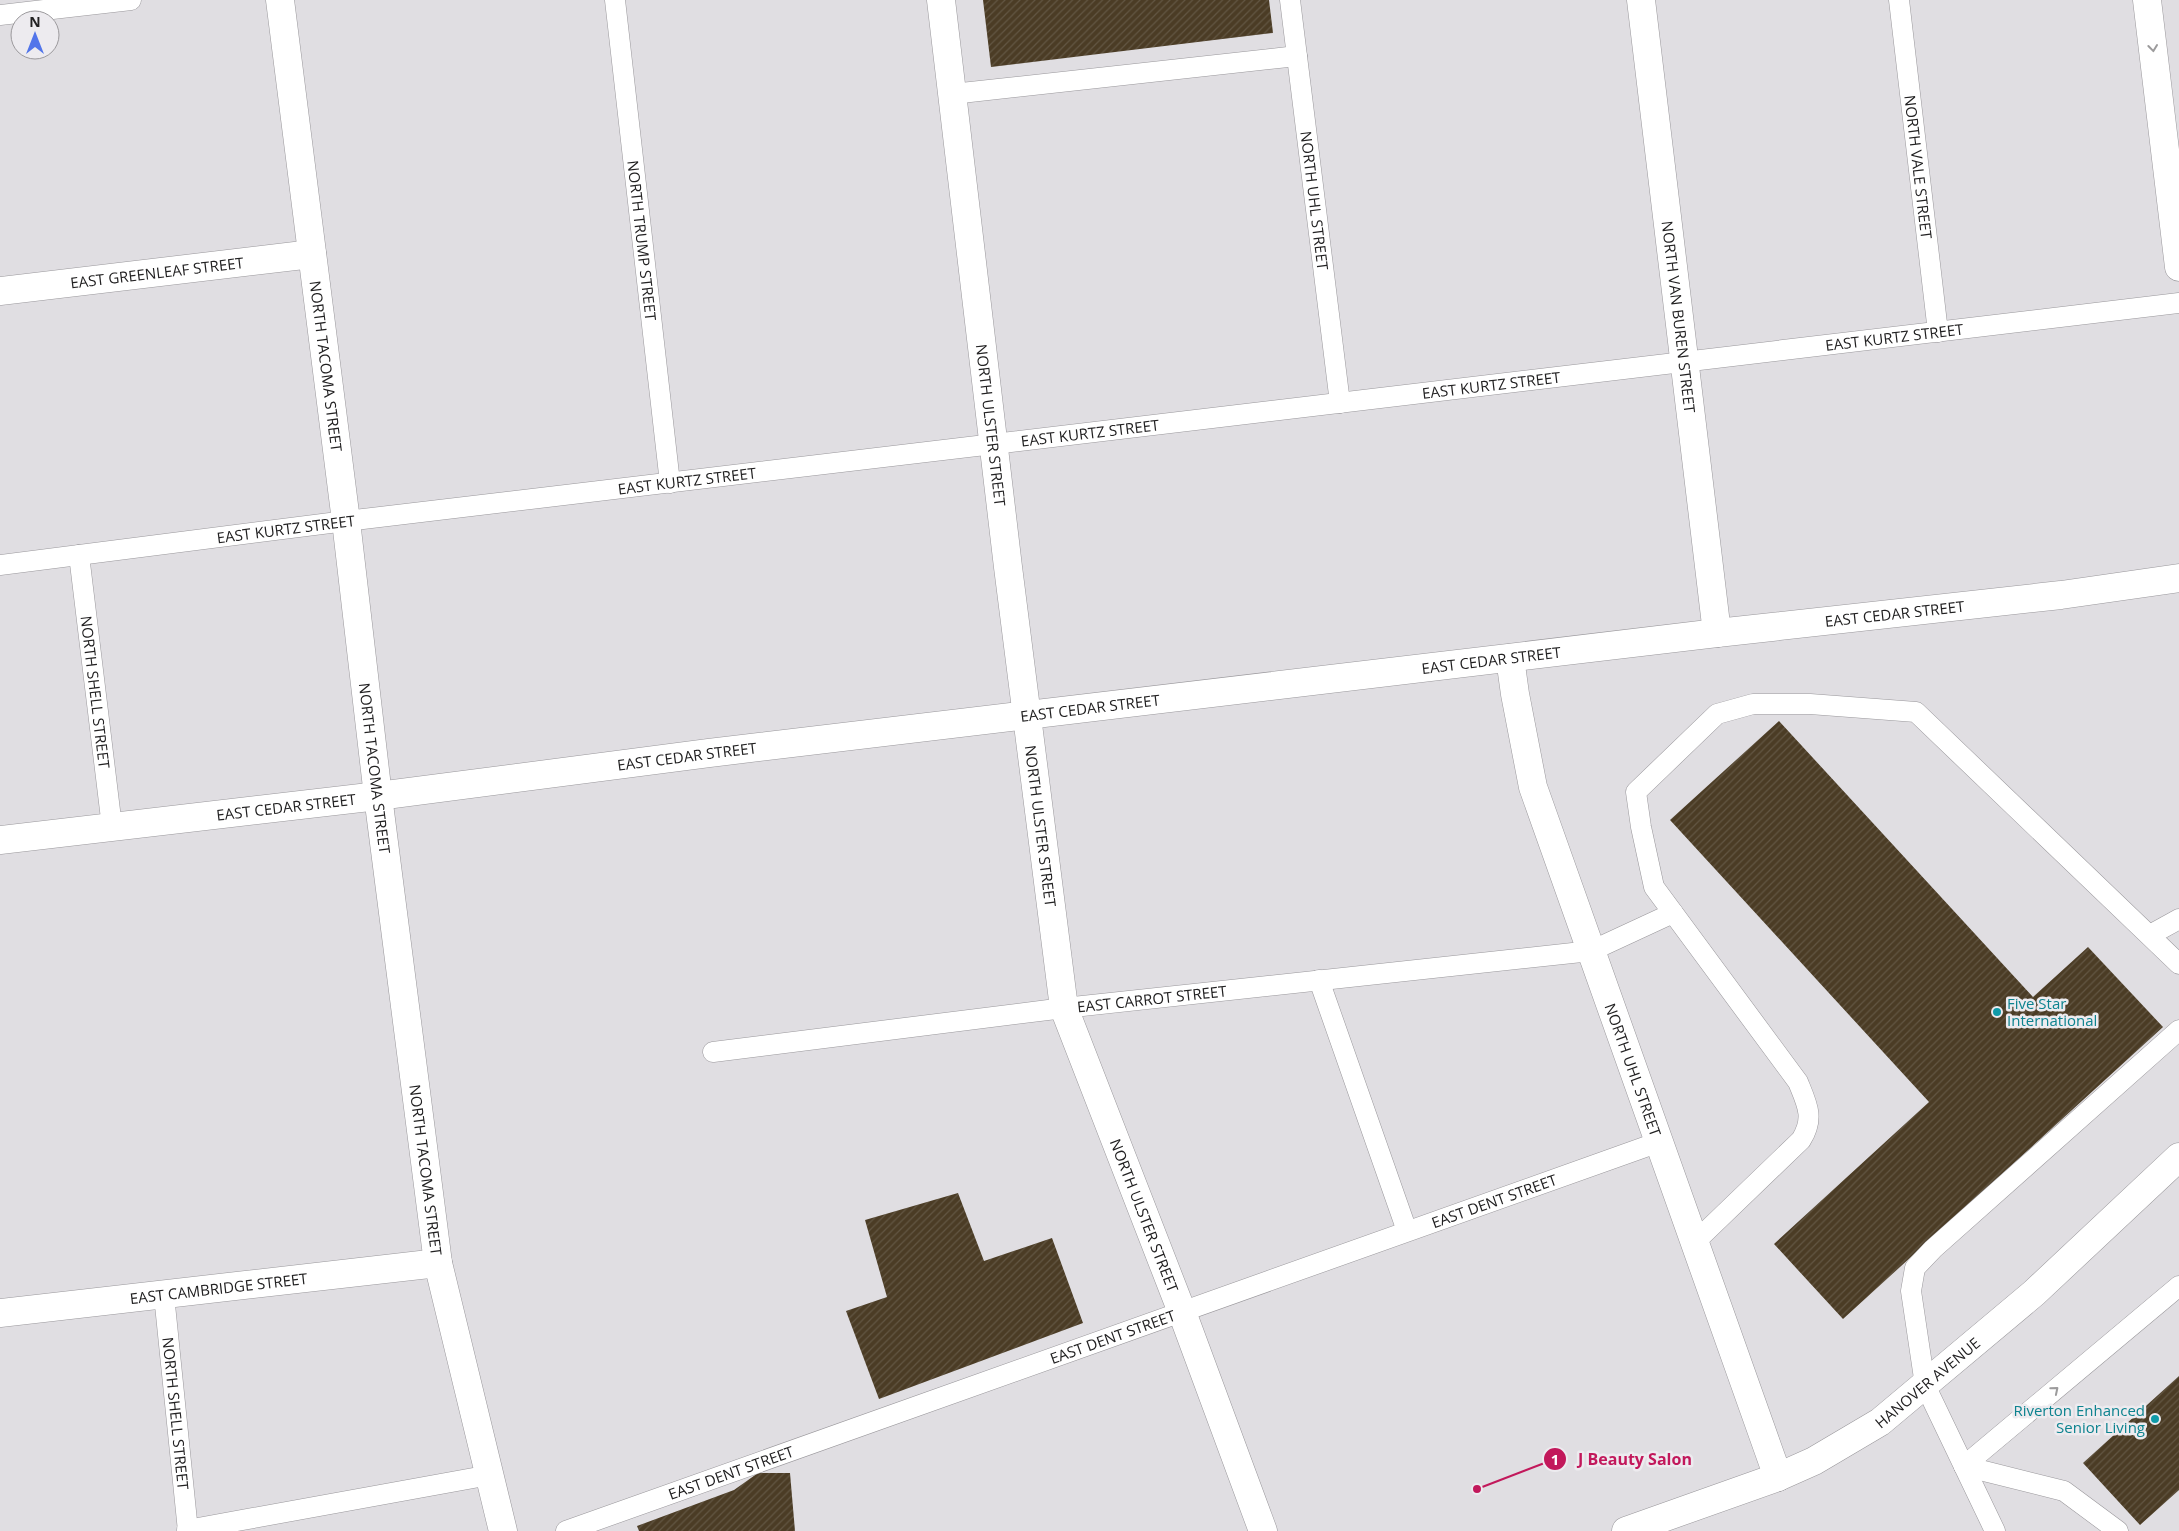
<svg xmlns="http://www.w3.org/2000/svg" width="2179" height="1531" viewBox="0 0 2179 1531" font-family="'Open Sans',sans-serif">
<style>
.building{fill:url(#building-hatch)}
.lines{fill:none;stroke-linecap:round;stroke-linejoin:round}
.lane-casing{stroke:#99979b;stroke-width:21}
.street-casing{stroke:#99979b;stroke-width:29}
.primary-casing{stroke:#99979b;stroke-width:29}
.lane{stroke:#fff;stroke-width:20}
.street{stroke:#fff;stroke-width:28}
.primary{stroke:#fff;stroke-width:28}
.oneway{stroke:#9c9b9c}
.culture-dot{fill:#0f9aa8;stroke:#edebef;stroke-width:2}
.labels{text-anchor:middle;dominant-baseline:central;stroke-width:5;stroke-linejoin:round;paint-order:stroke}
.street-label{font-size:15px;fill:#222122;stroke:#edebef}
.culture-label{font-size:15px;fill:#0d838f;stroke:#edebef;text-anchor:start}
.leader{fill:none;stroke:#c2185b;stroke-width:2}
.callout-dot{fill:#c2185b;stroke:#edebef;stroke-width:2}
.mark-label{font-size:15px;text-anchor:middle;font-weight:bold;fill:#fff}
.callout-label{font-size:16px;text-anchor:middle;font-weight:bold;fill:#c2185b;stroke:#edebef;stroke-width:5;stroke-linejoin:round;paint-order:stroke}
</style>
<defs>
<pattern id="building-hatch" width="6" height="6" patternUnits="userSpaceOnUse" patternTransform="scale(1.25)"><rect width="6" height="6" fill="#4b3c25"/><path d="M-1 1l2-2M0 6l6-6M5 7l2-2" fill="none" stroke="#625643"/></pattern>
</defs>
<rect width="100%" height="100%" fill="#e0dee2"/>
<!-- building -->
<path class="building" d="M983,0H1269L1273,33L991,67Z
M1779,721L2033,997L2088,947L2163,1027L1843,1319L1774,1244L1929,1102L1670,820Z
M958,1193L984,1261L1052,1238L1083,1323L879,1399L846,1311L887,1297L865,1220Z
M2179,1376V1490L2140,1525L2083,1463Z
M758,1473H790L795,1531H639L637,1526L734,1490Z"/>
<g class="lines">
<defs>
<g id="lane">
<path id="s1" d="M615,0L670,483"/>
<path id="s2" d="M1290,0L1340,403"/>
<path id="s3" d="M1899,0L1938,332"/>
<path d="M0,15L131,0"/>
<path d="M952,94L1297,56"/>
<path id="s4" d="M79,555L112,827"/>
<path id="s5" d="M0,565L346,521L2179,303"/>
<path d="M2150,935L2179,919"/>
<path d="M1319,980L1407,1231"/>
<path id="s6" d="M713,1052L1064,1008L1591,951L1673,913"/>
<path d="M1695,1242L1801,1140C1815,1118 1807,1104 1798,1082L1654,887L1641,827L1636,792L1717,714L1753,704H1810L1916,712L2179,964"/>
<path id="s7" d="M164,1295L188,1531"/>
<path d="M1964,1466L2179,1286"/>
<path d="M1964,1466L2064,1491L2118,1531"/>
<path d="M187,1530L490,1475"/>
<path id="s8" d="M566,1531L1659,1142"/>
<path d="M1995,1531L1925,1385L1911,1291L1915,1268L1933,1249L2179,1030"/>
</g>
<g id="street">
<path id="s9" d="M280,0L346,521L378,796L438,1263L503,1531"/>
<path id="s10" d="M941,0L1008,567L1064,1008L1182,1312L1263,1531"/>
<path id="s11" d="M1641,0L1717,633"/>
<path d="M2147,0L2179,267"/>
<path id="s12" d="M0,291L312,254"/>
<path id="s13" d="M1510,658L1515,694L1533,787L1778,1477"/>
<path id="s14" d="M0,840L378,796L709,753L1717,633L2061,595L2179,578"/>
<path id="s15" d="M0,1313L438,1263"/>
</g>
<g id="primary">
<path id="s16" d="M1626,1531L1778,1477L1814,1461L1880,1422L2034,1293L2179,1157"/>
</g>
</defs>
<!-- lane casing -->
<use href="#lane" class="lane-casing"/>
<!-- street casing -->
<use href="#street" class="street-casing"/>
<!-- primary casing -->
<use href="#primary" class="primary-casing"/>
<!-- lane -->
<use href="#lane" class="lane"/>
<!-- street -->
<use href="#street" class="street"/>
<!-- primary -->
<use href="#primary" class="primary"/>
</g>
<!-- one-way arrows -->
<defs><path id="oneway-chevron" d="M-2-3.5L2.5 0L-2 3.5" fill="none" stroke-width="1.6" stroke-linecap="round" stroke-linejoin="round" transform="scale(1.25)"/></defs>
<g class="oneway">
<use href="#oneway-chevron" transform="translate(2153 48) rotate(83)"/>
<use href="#oneway-chevron" transform="translate(2055 1390) rotate(-40)"/>
</g>
<!-- markers -->
<g class="culture-dot">
<circle cx="1997" cy="1012" r="5"/>
<circle cx="2155" cy="1419" r="5"/>
</g>
<g class="labels">
<!-- street labels -->
<g class="street-label">
<text stroke="none"><textPath href="#s3" startOffset="168">NORTH VALE STREET</textPath></text>
<text stroke="none"><textPath href="#s2" startOffset="202">NORTH UHL STREET</textPath></text>
<text stroke="none"><textPath href="#s1" startOffset="242">NORTH TRUMP STREET</textPath></text>
<text stroke="none"><textPath href="#s12" startOffset="158">EAST GREENLEAF STREET</textPath></text>
<text stroke="none"><textPath href="#s11" startOffset="319">NORTH VAN BUREN STREET</textPath></text>
<text stroke="none"><textPath href="#s5" startOffset="1908">EAST KURTZ STREET</textPath></text>
<text stroke="none"><textPath href="#s9" startOffset="369">NORTH TACOMA STREET</textPath></text>
<text stroke="none"><textPath href="#s5" startOffset="1502">EAST KURTZ STREET</textPath></text>
<text stroke="none"><textPath href="#s10" startOffset="428">NORTH ULSTER STREET</textPath></text>
<text stroke="none"><textPath href="#s5" startOffset="1098">EAST KURTZ STREET</textPath></text>
<text stroke="none"><textPath href="#s5" startOffset="692">EAST KURTZ STREET</textPath></text>
<text stroke="none"><textPath href="#s5" startOffset="288">EAST KURTZ STREET</textPath></text>
<text stroke="none"><textPath href="#s14" startOffset="1908">EAST CEDAR STREET</textPath></text>
<text stroke="none"><textPath href="#s14" startOffset="1502">EAST CEDAR STREET</textPath></text>
<text stroke="none"><textPath href="#s4" startOffset="138">NORTH SHELL STREET</textPath></text>
<text stroke="none"><textPath href="#s14" startOffset="1098">EAST CEDAR STREET</textPath></text>
<text stroke="none"><textPath href="#s14" startOffset="692">EAST CEDAR STREET</textPath></text>
<text stroke="none"><textPath href="#s9" startOffset="774">NORTH TACOMA STREET</textPath></text>
<text stroke="none"><textPath href="#s14" startOffset="288">EAST CEDAR STREET</textPath></text>
<text stroke="none"><textPath href="#s10" startOffset="832">NORTH ULSTER STREET</textPath></text>
<text stroke="none"><textPath href="#s6" startOffset="442">EAST CARROT STREET</textPath></text>
<text stroke="none"><textPath href="#s13" startOffset="431">NORTH UHL STREET</textPath></text>
<text stroke="none"><textPath href="#s9" startOffset="1179">NORTH TACOMA STREET</textPath></text>
<text stroke="none"><textPath href="#s8" startOffset="985">EAST DENT STREET</textPath></text>
<text stroke="none"><textPath href="#s10" startOffset="1238">NORTH ULSTER STREET</textPath></text>
<text stroke="none"><textPath href="#s15" startOffset="220">EAST CAMBRIDGE STREET</textPath></text>
<text stroke="none"><textPath href="#s8" startOffset="580">EAST DENT STREET</textPath></text>
<text stroke="none"><textPath href="#s16" startOffset="339">HANOVER AVENUE</textPath></text>
<text stroke="none"><textPath href="#s7" startOffset="119">NORTH SHELL STREET</textPath></text>
<text stroke="none"><textPath href="#s8" startOffset="175">EAST DENT STREET</textPath></text>
</g>
<!-- culture labels -->
<g class="culture-label">
<text x="2007" y="1003">Five Star<tspan x="2007" dy="17">International</tspan></text>
<text x="2145" y="1410" text-anchor="end">Riverton Enhanced<tspan x="2145" dy="17">Senior Living</tspan></text>
</g>
</g>
<!-- callouts -->
<path class="leader" d="M1477 1489L1555 1459"/>
<g class="callout-dot">
<circle cx="1477" cy="1489" r="5"/>
<circle cx="1555" cy="1459" r="12"/>
</g>
<g class="mark-label">
<text x="1555" y="1465">1</text>
</g>
<g class="callout-label">
<text x="1635" y="1465">J Beauty Salon</text>
</g>
<!-- north arrow -->
<g transform="translate(35 35)"><circle r="24" fill="#edebef" stroke="#9c9a9d"/>
<path d="M0-4L9 19L0 12L-9 19Z" fill="#5275ea"/>
<text y="-8" font-size="14" font-weight="bold" text-anchor="middle" fill="#222122">N</text>
</g>
</svg>
